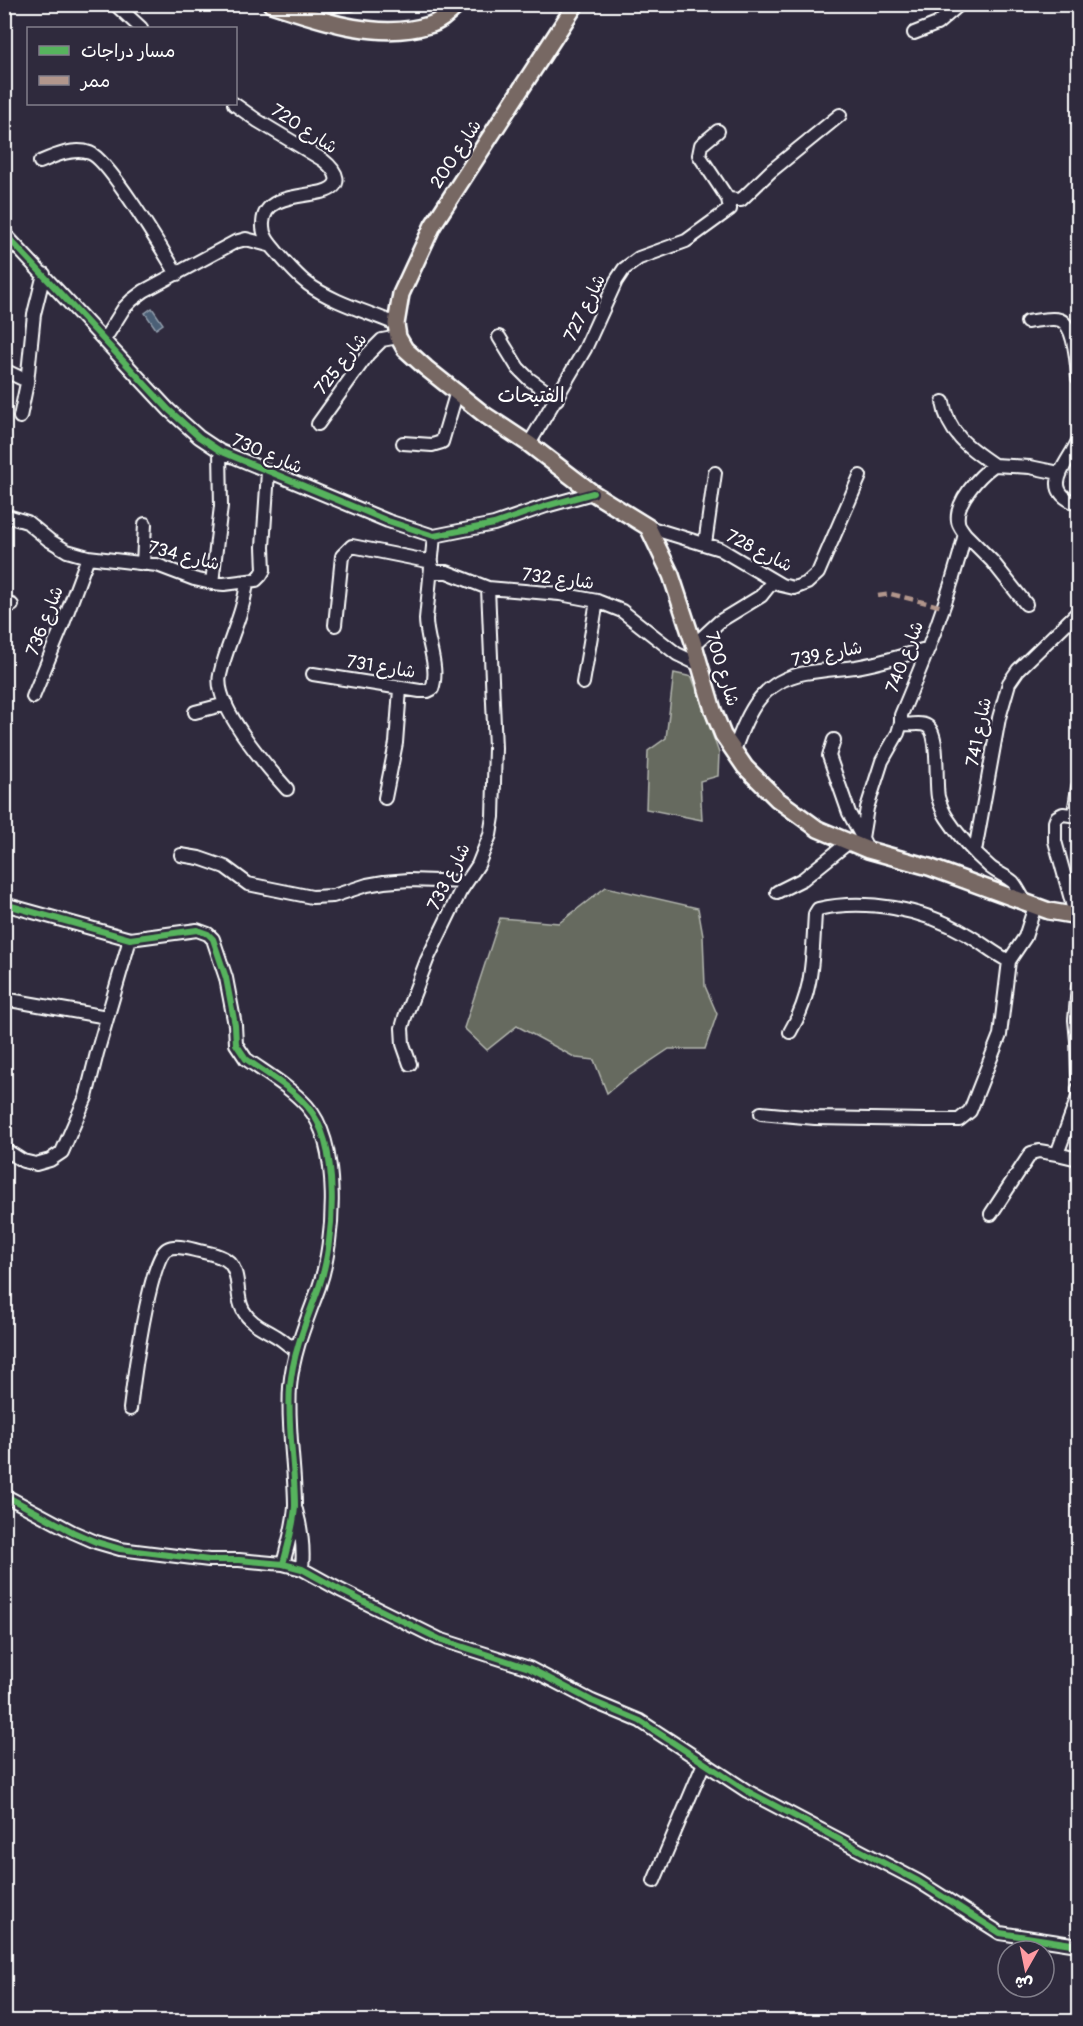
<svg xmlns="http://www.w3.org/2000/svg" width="1083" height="2026" viewBox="0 0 1083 2026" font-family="Pangolin,'Playpen Sans Arabic',sans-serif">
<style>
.green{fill:#666b5e;stroke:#b2b5ae;stroke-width:1.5}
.water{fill:#4b5f76;stroke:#939fad;stroke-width:1.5}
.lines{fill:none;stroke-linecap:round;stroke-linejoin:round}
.minor-casing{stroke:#fff;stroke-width:16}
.major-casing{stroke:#fff;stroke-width:20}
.minor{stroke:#2f2a3d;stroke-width:12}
.major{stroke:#776864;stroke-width:15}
.quiet{stroke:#b2968c;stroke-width:4.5;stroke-dasharray:9 4.5;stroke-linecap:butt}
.cycleway-casing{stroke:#2f2a3d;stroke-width:10}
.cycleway{stroke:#56b35d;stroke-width:6}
.labels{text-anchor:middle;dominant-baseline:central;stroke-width:4.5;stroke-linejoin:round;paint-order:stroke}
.street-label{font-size:18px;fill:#fff;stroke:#2f2a3d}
.neighbourhood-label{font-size:20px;fill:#fff;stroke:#2f2a3d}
</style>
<rect width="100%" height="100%" fill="#2f2a3d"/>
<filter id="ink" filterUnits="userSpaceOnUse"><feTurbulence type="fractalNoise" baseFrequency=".0167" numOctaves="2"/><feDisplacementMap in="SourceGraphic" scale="12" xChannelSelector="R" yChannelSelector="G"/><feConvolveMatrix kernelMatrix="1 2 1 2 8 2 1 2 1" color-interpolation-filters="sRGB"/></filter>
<g filter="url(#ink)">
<!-- green -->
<path class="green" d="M674,673L692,677L719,753L718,776L700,781L702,820L646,809L648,751L666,738Z
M606,887L698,908L703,936L705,986L717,1014L705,1049H669L624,1079L607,1093L594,1060L576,1058L517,1026L487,1050L464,1028L500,918L559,923Z"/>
<!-- water -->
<path class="water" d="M152,308L163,324L156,329L145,313Z"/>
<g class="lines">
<defs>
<path id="minor" d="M115,4L141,28
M303,14L318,6L351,4
M914,33L937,24L960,4
M234,104L258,121L323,160C337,171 345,186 322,192C302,197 264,195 263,223C262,235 269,243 276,251C286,263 296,275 308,284C332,302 368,312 396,324
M718,131L701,145L699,155L728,199
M40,162C54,156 74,147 90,153C109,160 163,251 177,274
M4,233L169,410L199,437L220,451L388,521L434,536L494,524L546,506L593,493
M1027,322C1037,321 1051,317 1060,320C1075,326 1077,365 1078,378
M499,337L518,368L529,379L557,399
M104,340L124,308L132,300L144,291L235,242L246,239L272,246
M4,370L27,381
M943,402C948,434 969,448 994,465C979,476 955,502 958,521C958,525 963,531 965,534C950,596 926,656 901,715V723C909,727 919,721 927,726C940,733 935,782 938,797C940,804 943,812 947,818C958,835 974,853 990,867C997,873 1006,876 1013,882C1018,888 1021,895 1025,902
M20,417L27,383L34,314L44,274
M318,424L368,354L382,340L398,337
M1078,441C1067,465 1039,490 1078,504
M403,443L432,445L442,442L457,391
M529,444L585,349L616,281L624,269L639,258L686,241L730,209L728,199L741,200L771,171L840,115
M994,465L1030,467L1059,473
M4,515L27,522L49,540L67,551L88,557L157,565L194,579L212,583L224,584L256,580L261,575L264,570L263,547L268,472
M648,527L720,549L781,585L794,588L807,583L818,573L860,476
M965,534L992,561L1026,604
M705,544L715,473
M143,564L145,524
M431,572H447L488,588L560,594L597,601L622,611L677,654L700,665
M247,581C244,614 227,643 220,675C213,705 267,767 287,789
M212,583L221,506L220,451
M4,603L12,605
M335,625L342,556L352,546L432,562
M694,645L720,621L761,596L773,581
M313,674L420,691H428L432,689C440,668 426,641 426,619L434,536
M583,683L597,601
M33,697L61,629L88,557
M195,712L226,704
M834,740L829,756L849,813L862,837
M734,751C747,713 761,681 805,673C822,670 839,669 856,667C881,663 905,655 929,648
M385,798L396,743L400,689
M1074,814L1078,787
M1078,816L1063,814L1057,817L1055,822V841L1078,925
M868,850L862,838L867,808L882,761L898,733L901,723
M975,851L999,718L1009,683L1018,670L1078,612
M181,855L199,858L225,867L248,884L312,897L333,896L367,885L384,882L409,880L466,882
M777,892L803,879L849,842
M4,904L130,939L197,930L208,934L213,939L226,978L235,1025L236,1044L246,1059C267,1074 290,1087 307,1106C341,1144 335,1241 319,1287C307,1320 293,1351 290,1387C287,1427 295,1466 295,1506C294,1525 288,1545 283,1564
M1078,987L1075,1020L1077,1041H1078
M4,999L107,1017
M790,1032C814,991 812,959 815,914L818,909C865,898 924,909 966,934C981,942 993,953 1009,961
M1077,1041L1078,1075
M410,1064L403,1044L402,1028L405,1017L427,960L460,892L478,865L490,835L493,817L495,748L488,588
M1078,1089V1097L1057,1154L1078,1159
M761,1113L815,1118L926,1120H959L970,1111L1000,1035L1009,961L1025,937L1035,906
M4,1149L23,1161L36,1164L50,1160L62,1152L86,1097L97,1053L130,939
M991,1214L1031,1153L1039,1151L1057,1154
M130,1409C133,1384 149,1259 167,1249C176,1244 190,1249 199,1251C209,1253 221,1255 229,1262C241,1274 235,1296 243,1310C251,1325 266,1329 279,1338C283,1340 286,1344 290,1346L298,1344
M4,1495L73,1532L96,1542L120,1549L209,1560H239L283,1564L302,1569L340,1590L439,1639L529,1668L592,1701L640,1721L747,1791L918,1881L1000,1933L1078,1945
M296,1510C302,1531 304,1548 302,1569
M654,1881L704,1763"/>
<path id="major" d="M271,4C320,20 377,41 429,25C441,22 450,12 459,4
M576,4L433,225L401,294L396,324L398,337L405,349L426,368L485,415L529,444L593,493L648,527L671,575L694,645L713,710L723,735L745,767L777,799L818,829L868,850L929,867L1049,911L1078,916"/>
</defs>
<!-- minor casing -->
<use href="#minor" class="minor-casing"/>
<!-- major casing -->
<use href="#major" class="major-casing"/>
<!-- minor -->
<use href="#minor" class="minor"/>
<!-- major -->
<use href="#major" class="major"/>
<!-- quiet -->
<path class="quiet" d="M878,596L891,594L943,607"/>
<defs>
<path id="cycleway" d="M4,233L169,410L199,437L220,451L388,521L434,536L494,524L546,506L593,493
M4,904L130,939L197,930L208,934L213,939L226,978L235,1025L236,1044L246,1059C267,1074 290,1087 307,1106C341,1144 335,1241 319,1287C307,1320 293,1351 290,1387C287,1427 295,1466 295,1506C294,1525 288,1545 283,1564
M4,1495L73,1532L96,1542L120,1549L209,1560H239L283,1564L302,1569L340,1590L439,1639L529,1668L592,1701L640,1721L747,1791L918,1881L1000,1933L1078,1945"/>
</defs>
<!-- cycleway casing -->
<use href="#cycleway" class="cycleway-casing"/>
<!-- cycleway -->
<use href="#cycleway" class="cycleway"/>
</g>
</g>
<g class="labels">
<!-- street labels -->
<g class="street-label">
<text transform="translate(304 129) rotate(33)">شارع 720</text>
<text transform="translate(456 154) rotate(-57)">شارع 200</text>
<text transform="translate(585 308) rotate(-64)">شارع 727</text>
<text transform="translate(341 364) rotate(-52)">شارع 725</text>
<text transform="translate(267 454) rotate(23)">شارع 730</text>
<text transform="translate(759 551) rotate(27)">شارع 728</text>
<text transform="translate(184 556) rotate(14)">شارع 734</text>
<text transform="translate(558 579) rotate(7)">شارع 732</text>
<text transform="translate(45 621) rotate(-69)">شارع 736</text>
<text transform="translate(827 654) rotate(-11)">شارع 739</text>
<text transform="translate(905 657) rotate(-69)">شارع 740</text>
<text transform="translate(381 667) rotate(9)">شارع 731</text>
<text transform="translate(722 669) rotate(73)">شارع 700</text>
<text transform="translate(979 732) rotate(-79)">شارع 741</text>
<text transform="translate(449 877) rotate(-63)">شارع 733</text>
</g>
<!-- neighbourhood labels -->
<g class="neighbourhood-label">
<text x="531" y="395">الفتيحات</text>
</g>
</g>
<!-- margin -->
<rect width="1083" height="2026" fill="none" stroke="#2f2a3d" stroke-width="24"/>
<rect x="12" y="12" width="1059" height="2002" fill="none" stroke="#fff" stroke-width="2" filter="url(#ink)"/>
<!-- legend -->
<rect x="27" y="27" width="210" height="78" fill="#2f2a3d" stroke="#827f8b" stroke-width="1.5"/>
<rect x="39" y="46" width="30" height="9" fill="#56b35d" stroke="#827f8b" stroke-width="1.5"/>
<text x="81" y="57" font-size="18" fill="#ffffff">مسار دراجات</text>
<rect x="39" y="76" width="30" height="9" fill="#b2968c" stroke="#827f8b" stroke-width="1.5"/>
<text x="81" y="87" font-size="18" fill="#ffffff">ممر</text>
<!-- north arrow -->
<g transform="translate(1026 1969) rotate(189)"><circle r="28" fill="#2f2a3d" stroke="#827f8b" stroke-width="1.5"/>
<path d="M0-4.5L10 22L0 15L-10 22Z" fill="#ff9aa2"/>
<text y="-9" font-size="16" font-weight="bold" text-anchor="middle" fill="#ffffff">ش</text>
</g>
</svg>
